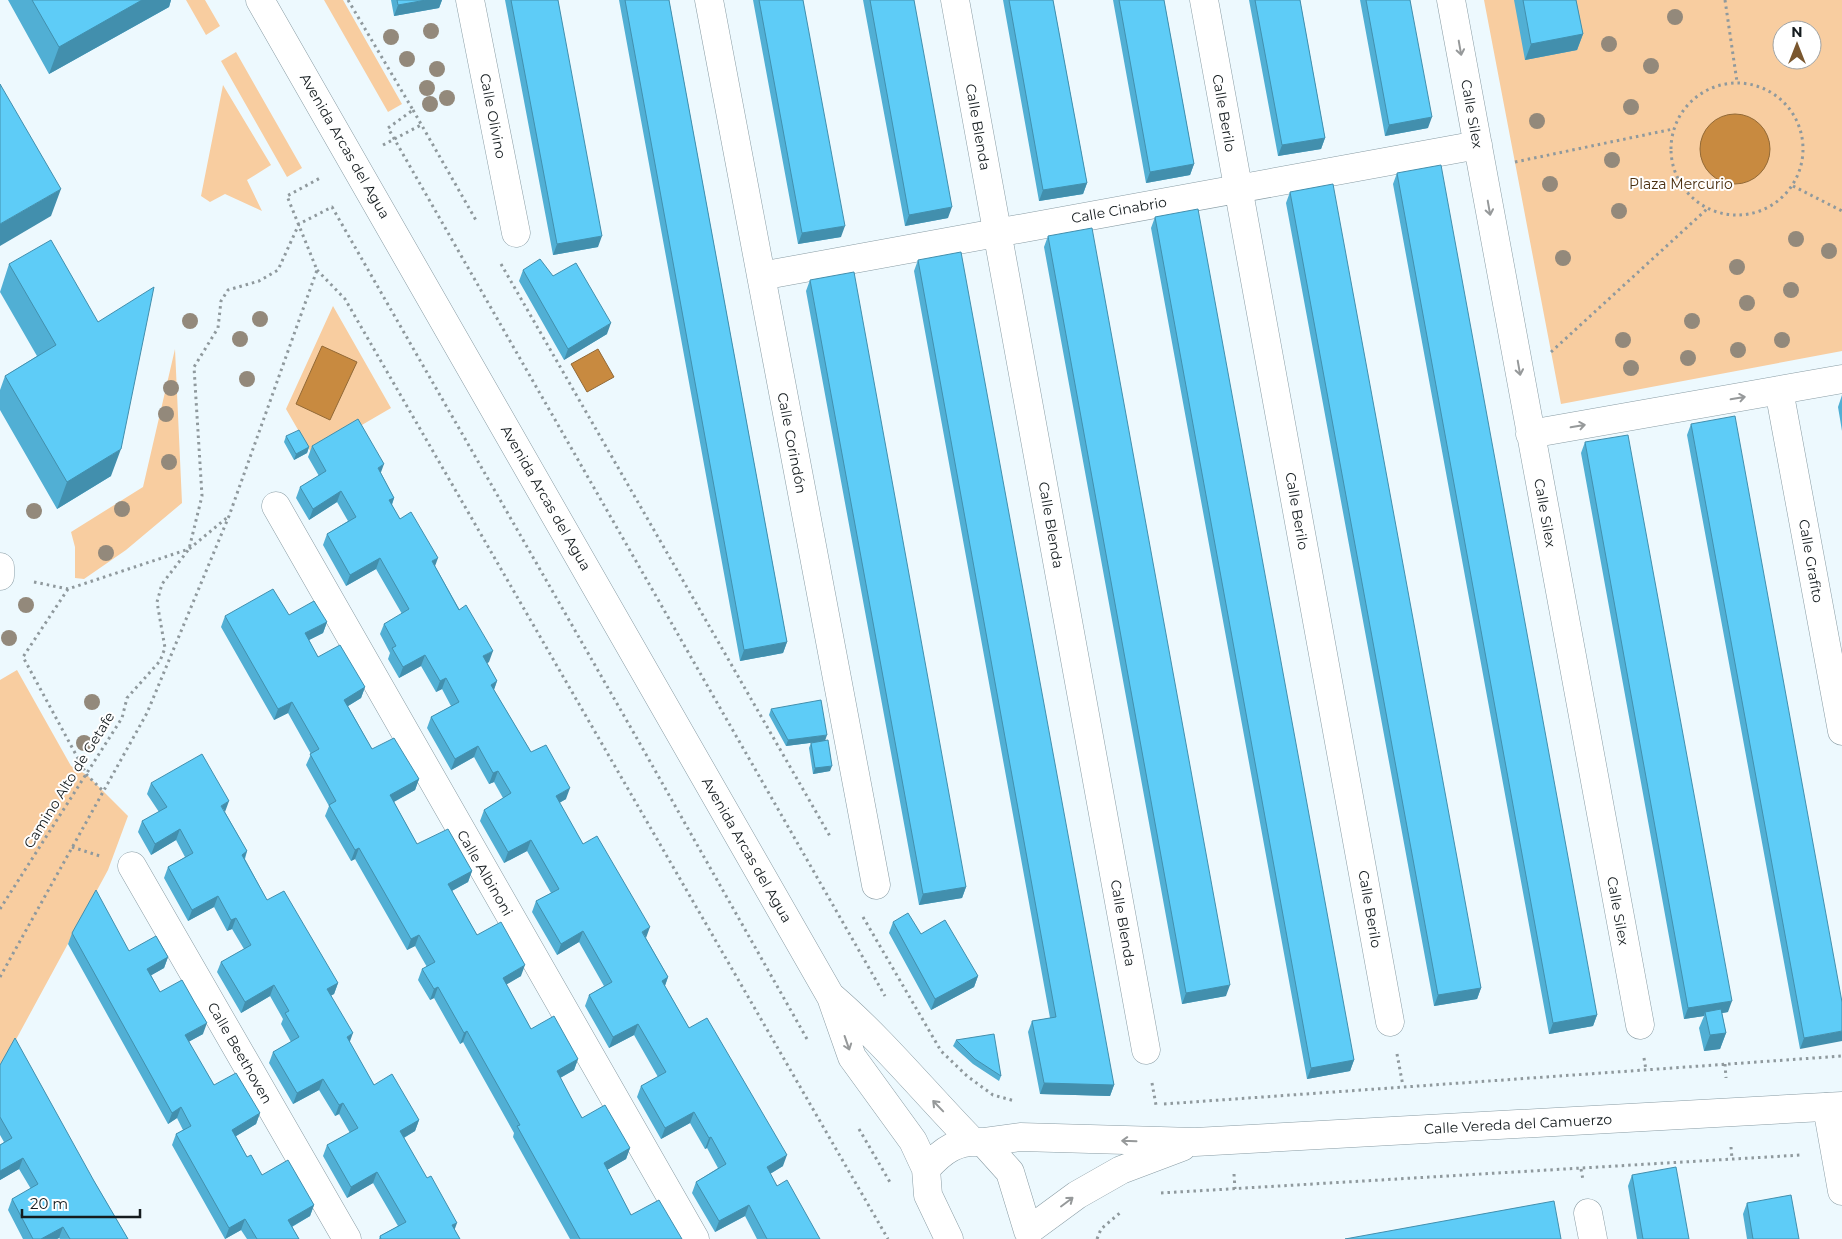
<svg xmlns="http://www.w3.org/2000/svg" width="1842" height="1239" viewBox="0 0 1842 1239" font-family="Montserrat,sans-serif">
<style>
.green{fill:#f8cda0;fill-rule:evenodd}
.water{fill:#c88a40;stroke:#926936}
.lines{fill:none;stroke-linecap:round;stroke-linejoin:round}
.minor-casing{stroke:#899ca4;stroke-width:29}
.tertiary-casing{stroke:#899ca4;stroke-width:29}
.path{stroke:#8f999d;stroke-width:3;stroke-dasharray:2.5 4;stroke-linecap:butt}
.minor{stroke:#fff;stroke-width:28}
.tertiary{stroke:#fff;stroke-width:28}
.tree{fill:#93897b}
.wall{fill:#51afd4}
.shaded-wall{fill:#428fad}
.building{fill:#5eccf7;stroke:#428fad}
.oneway{stroke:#96999a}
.labels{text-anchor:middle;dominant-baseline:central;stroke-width:4;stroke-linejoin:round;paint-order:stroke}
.street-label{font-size:14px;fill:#151c1f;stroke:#fff}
.park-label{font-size:14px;fill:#492e0f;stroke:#fff}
</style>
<rect width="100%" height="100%" fill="#edf9fe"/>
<!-- green -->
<path class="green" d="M186,0H205L220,26L206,35Z
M324,0H343L402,104L388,112Z
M1484,0H1842V351L1561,404ZM1782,30H1812V60H1782Z
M236,52L302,168L287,177L221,61Z
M223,85L271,165L247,180L262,211L225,194L210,202L201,196Z
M333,306L391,408L312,454L286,409Z
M175,349L182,503L126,550L84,579L75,578V547L71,532L143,487Z
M17,670L71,766L87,775L128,816L108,870L0,1069V680Z"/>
<!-- water -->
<path class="water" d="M1700 149a35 35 0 1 1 70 0a35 35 0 1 1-70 0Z
M322,346L357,362L330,420L296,404Z
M598,349L614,377L587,392L571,364Z"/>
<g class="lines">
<defs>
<path id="minor" d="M470,0L516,233
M709,0L876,885
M955,0L1146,1050
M1204,0L1390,1022
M1451,0L1640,1025
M761,276L1478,145
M1779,390L1842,731
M1530,434L1842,379
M276,506L695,1239
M0,567V576
M132,866L347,1239
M1827,1107L1842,1191
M1588,1213L1593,1239"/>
<path id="tertiary" d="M260,0L831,997L852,1057L913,1141L926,1169L928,1195L949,1239
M832,997C882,1040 926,1094 972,1141
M983,1142L1020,1137L1195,1142L1842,1106
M926,1169C943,1150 957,1140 983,1142L1010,1172L1028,1231L1077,1195L1121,1170L1182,1147"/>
</defs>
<!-- minor casing -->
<use href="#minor" class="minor-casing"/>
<!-- tertiary casing -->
<use href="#tertiary" class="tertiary-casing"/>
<!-- path -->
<path class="path" d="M348,0L413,110L388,128L885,996
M1725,0L1737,82
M1671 149a66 66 0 1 1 132 0a66 66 0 1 1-132 0Z
M413,110L477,222
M383,145L421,125
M1515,162L1673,129
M1793,186L1842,211
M501,264L831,838
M317,270L345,299L888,1239
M1551,352L1707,209
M34,582L68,589L189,549L229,516
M68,589L23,657L87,775L103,791
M72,847L100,856
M0,909L122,718L127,698L160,661L165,648L157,602L162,584L189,549L202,496L194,367L218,328L221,301L228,290L259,281L278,270L299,224L332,207L635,735L807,1039
M863,917L941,1051L967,1076L993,1095L1015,1101
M0,977L147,713L229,516L317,270L287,196L322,177
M1397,1054L1403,1086
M1644,1058L1646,1070
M1725,1064L1726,1078
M1152,1083L1156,1105
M1164,1104L1842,1056
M859,1129L891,1184
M1731,1147L1732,1159
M1581,1169L1583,1180
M1234,1174L1235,1189
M1161,1193L1801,1155
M1097,1239L1101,1229L1121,1212"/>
<!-- minor -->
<use href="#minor" class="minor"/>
<!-- tertiary -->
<use href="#tertiary" class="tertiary"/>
</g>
<!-- trees -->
<g class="tree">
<circle cx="1675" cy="17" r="8"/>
<circle cx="431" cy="31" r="8"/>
<circle cx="391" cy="37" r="8"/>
<circle cx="1609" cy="44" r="8"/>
<circle cx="407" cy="59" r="8"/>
<circle cx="1651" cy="66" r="8"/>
<circle cx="437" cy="69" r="8"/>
<circle cx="427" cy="88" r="8"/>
<circle cx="447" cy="98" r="8"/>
<circle cx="430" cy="104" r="8"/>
<circle cx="1631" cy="107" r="8"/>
<circle cx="1537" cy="121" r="8"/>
<circle cx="1612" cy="160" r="8"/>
<circle cx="1550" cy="184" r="8"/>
<circle cx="1619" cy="211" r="8"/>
<circle cx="1796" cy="239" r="8"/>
<circle cx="1829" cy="251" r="8"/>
<circle cx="1563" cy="258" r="8"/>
<circle cx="1737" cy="267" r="8"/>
<circle cx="1791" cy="290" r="8"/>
<circle cx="1747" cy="303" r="8"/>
<circle cx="260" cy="319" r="8"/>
<circle cx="190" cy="321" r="8"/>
<circle cx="1692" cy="321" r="8"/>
<circle cx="240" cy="339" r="8"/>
<circle cx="1623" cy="340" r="8"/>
<circle cx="1782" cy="340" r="8"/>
<circle cx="1738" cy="350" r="8"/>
<circle cx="1688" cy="358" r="8"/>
<circle cx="1631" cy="368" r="8"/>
<circle cx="247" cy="379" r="8"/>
<circle cx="171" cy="388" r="8"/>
<circle cx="166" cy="414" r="8"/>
<circle cx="169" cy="462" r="8"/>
<circle cx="122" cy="509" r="8"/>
<circle cx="34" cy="511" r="8"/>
<circle cx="106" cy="553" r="8"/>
<circle cx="26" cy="605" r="8"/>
<circle cx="9" cy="638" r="8"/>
<circle cx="92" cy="702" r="8"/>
<circle cx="84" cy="743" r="8"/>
</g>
<!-- wall -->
<path class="wall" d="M8,0H171L169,7L49,74Z
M391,0H442L439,8L394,16Z
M505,0H558L598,247L553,255Z
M619,0H669L787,642L783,653L740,661Z
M753,0H803L841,237L798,244Z
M863,0H914L948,218L905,226Z
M1003,0H1053L1087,183L1083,194L1039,201Z
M1113,0H1164L1194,164L1190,175L1146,183Z
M1249,0H1300L1325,138L1321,149L1278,156Z
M1360,0H1410L1428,128L1385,136Z
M1514,0H1576L1583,34L1577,50L1525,60Z
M1397,173L1597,1015L1593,1026L1549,1034L1393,184Z
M1290,192L1481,988L1477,999L1434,1006L1286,203Z
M1155,217L1354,1060L1350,1071L1307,1079L1151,228Z
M1048,236L1226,996L1182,1004L1044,247Z
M918,260L1114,1085L1110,1096L1040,1094L1028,1032L1032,1021L1050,1018L914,271Z
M9,264L98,322L111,476L57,509L0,410V390L5,376L37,356L0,292Z
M523,270L553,276L607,334L564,360L519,281Z
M810,280L966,887L962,898L919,905L806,291Z
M1842,395V431L1838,407Z
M1691,424L1842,1002L1800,1049L1687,435Z
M286,436L309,447L307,453L294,460L284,442Z
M1585,442L1728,1012L1722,1013L1726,1033L1720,1049L1704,1051L1699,1028L1704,1016L1684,1019L1581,453Z
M312,446L381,473L394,498L392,505L400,519L435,566L489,662L487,663L497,681L494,690L531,752L566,799L559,803L583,844L646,938L668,977L665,986L689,1028L783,1166L770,1174L777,1186L820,1239H757L745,1216L715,1232L692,1193L696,1182L718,1168L707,1148L705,1149L690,1123L661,1139L637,1097L641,1086L658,1077L634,1035L609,1048L585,1006L589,995L604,986L579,942L557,955L532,912L536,901L551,893L527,851L504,863L480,821L484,810L503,798L494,782L489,784L474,757L451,770L427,728L431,717L451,706L442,689L436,692L421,666L399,678L388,659L390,653L380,634L384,624L402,614L376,569L346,586L323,545L327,534L348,521L337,502L309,520L296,498L300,487L319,476L308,457Z
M289,615L327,622L323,633L309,640L318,657L365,687L361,698L348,706L372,749L419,779L415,790L394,802L417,844L472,871L468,882L452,891L477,935L521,976L506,984L531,1029L578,1059L574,1070L560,1078L582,1118L630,1148L626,1159L607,1170L631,1215L682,1239H570L513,1137L514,1133L463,1042L460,1044L434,998L430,1000L418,980L422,969L427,967L415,946L407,950L355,859L351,861L325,816L329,806L306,765L311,754L288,713L274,720L221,627L225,616Z
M771,709L825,741L830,771L813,774L809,748L811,743L825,741L786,746L769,715Z
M151,783L225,812L247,851L245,859L267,900L338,983L334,994L331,995L349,1042L374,1085L419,1120L415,1131L404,1138L460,1239H379L380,1236L398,1226L373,1183L347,1198L323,1156L327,1145L350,1133L339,1114L335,1116L319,1090L293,1104L269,1063L273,1052L291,1042L281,1024L283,1019L270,996L241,1013L217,972L221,962L244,949L232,929L227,931L214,907L188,921L164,878L168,867L185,857L176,840L151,855L138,832L142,821L159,812L147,794Z
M893,922L921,934L978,976L974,987L931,1010L889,933Z
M72,933L129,951L168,957L164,968L151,975L160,992L203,1034L188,1042L214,1085L260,1113L256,1124L236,1136L247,1157L262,1175L314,1205L310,1216L292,1227L299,1239H247L241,1230L225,1239L172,1145L176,1134L183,1130L177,1118L168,1124L68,944Z
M956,1040L1001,1076L999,1081L973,1064L953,1046Z
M0,1065L94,1181L128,1239H60L59,1238L57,1239H23L8,1210L12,1199L31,1189L19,1169L0,1180V1145L4,1142L0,1135Z
M1632,1175L1689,1239H1637L1628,1186Z
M1747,1203L1799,1239H1747L1743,1214Z"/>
<!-- shaded-wall -->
<path class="shaded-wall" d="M142,0H171L169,7L49,74L59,47Z
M426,0H442L439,8L394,16L398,5Z
M1583,34L1577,50L1525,60L1531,44Z
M1432,117L1428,128L1385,136L1389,125Z
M1325,138L1321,149L1278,156L1282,145Z
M1194,164L1190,175L1146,183L1150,172Z
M1087,183L1083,194L1039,201L1043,190Z
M61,189L51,216L0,246V224Z
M952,207L948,218L905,226L909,215Z
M845,226L841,237L798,244L802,233Z
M602,236L598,247L553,255L557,244Z
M611,323L607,334L564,360L568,349Z
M309,447L307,453L294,460L296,454Z
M121,449L111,476L57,509L67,482Z
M384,464L380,475L378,468Z
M341,491L337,502L309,520L313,509Z
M394,498L390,509L389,500Z
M380,558L376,569L346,586L350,575Z
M438,558L434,569L432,561Z
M327,622L323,633L301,644L305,633Z
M787,642L783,653L740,661L744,650Z
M493,651L489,662L479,667L483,656Z
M425,655L421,666L399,678L403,667Z
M446,678L442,689L436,692L440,681Z
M497,681L493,692L491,685Z
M365,687L361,698L340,711L344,700Z
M292,702L288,713L274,720L278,709Z
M827,735L825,741L786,746L788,740Z
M478,746L474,757L451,770L455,759Z
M832,766L830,771L813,774L815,768Z
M498,771L494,782L489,784L493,773Z
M419,779L415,790L386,806L390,795Z
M570,788L566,799L552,807L556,796Z
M229,801L225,812L221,806Z
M180,829L176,840L151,855L155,844Z
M531,840L527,851L504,863L508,852Z
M359,848L355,859L351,861L355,850Z
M247,851L243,862L242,855Z
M472,871L468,882L444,895L448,884Z
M966,887L962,898L919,905L923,894Z
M218,896L214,907L188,921L192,910Z
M236,918L232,929L227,931L231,920Z
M650,927L646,938L642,932Z
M583,931L579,942L557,955L561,944Z
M419,935L415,946L407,950L411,939Z
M168,957L164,968L143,980L147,969Z
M525,965L521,976L499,989L503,978Z
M978,976L974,987L931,1010L935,999Z
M668,977L664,988L662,981Z
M338,983L334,994L323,1000L327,989Z
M274,985L270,996L241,1013L245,1002Z
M1230,985L1226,996L1182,1004L1186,993Z
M438,987L434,998L430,1000L434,989Z
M1481,988L1477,999L1434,1006L1438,995Z
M1732,1001L1728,1012L1706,1016L1705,1012L1704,1016L1684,1019L1688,1008Z
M1597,1015L1593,1026L1549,1034L1553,1023Z
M207,1023L203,1034L181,1046L185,1035Z
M638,1024L634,1035L609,1048L613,1037Z
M467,1031L463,1042L460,1044L464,1033Z
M1842,1031V1041L1800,1049L1804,1038Z
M353,1033L349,1044L347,1037Z
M1726,1033L1720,1049L1704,1051L1710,1035Z
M578,1059L574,1070L553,1082L557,1071Z
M1354,1060L1350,1071L1307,1079L1311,1068Z
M323,1079L319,1090L293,1104L297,1093Z
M1044,1083L1114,1085L1110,1096L1040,1094Z
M343,1103L339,1114L335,1116L339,1105Z
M181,1107L177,1118L168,1124L172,1113Z
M694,1112L690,1123L661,1139L665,1128Z
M260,1113L256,1124L228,1141L232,1130Z
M419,1120L415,1131L396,1142L400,1131Z
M711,1137L707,1148L705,1149L709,1138Z
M630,1148L626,1159L600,1174L604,1163Z
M787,1155L783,1166L763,1178L767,1167Z
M23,1158L19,1169L0,1180V1171Z
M377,1172L373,1183L347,1198L351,1187Z
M314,1205L310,1216L284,1231L288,1220Z
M749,1205L745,1216L715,1232L719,1221Z
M245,1219L241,1230L225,1239L229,1228Z
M457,1223L453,1234L452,1225Z
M63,1227L59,1238L57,1239H41Z"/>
<!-- building -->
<path class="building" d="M32,0H142L59,47Z
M397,0H426L398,5Z
M511,0H558L602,236L557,244Z
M625,0H669L787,642L744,650Z
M759,0H803L845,226L802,233Z
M870,0H914L952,207L909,215Z
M1009,0H1053L1087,183L1043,190Z
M1119,0H1164L1194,164L1150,172Z
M1255,0H1300L1325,138L1282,145Z
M1366,0H1410L1432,117L1389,125Z
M1523,0H1576L1583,34L1531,44Z
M0,84L61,189L0,224Z
M1441,165L1597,1015L1553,1023L1397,173Z
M1333,184L1481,988L1438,995L1290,192Z
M1198,209L1354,1060L1311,1068L1155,217Z
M1092,228L1230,985L1186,993L1048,236Z
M51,240L98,322L154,287L121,449L67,482L5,376L56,345L9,264Z
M961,252L1114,1085L1044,1083L1032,1021L1056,1017L918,260Z
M540,259L553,276L576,263L611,323L568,349L523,270Z
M854,272L966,887L923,894L810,280Z
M1735,416L1842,1002V1031L1804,1038L1691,424Z
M358,419L384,464L378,468L394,498L389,500L400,519L411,512L438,558L432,561L459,610L466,605L493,651L483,656L497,681L491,685L531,752L546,745L570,788L556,796L583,844L597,836L650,927L642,932L668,977L662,981L689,1028L707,1018L787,1155L767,1167L777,1186L787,1180L820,1239H767L749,1205L719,1221L696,1182L726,1164L711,1137L709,1138L694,1112L665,1128L641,1086L666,1072L638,1024L613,1037L589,995L612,982L583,931L561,944L536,901L559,889L531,840L508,852L484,810L511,793L498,771L493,773L478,746L455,759L431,717L459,702L446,678L440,681L425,655L403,667L392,648L396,646L384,624L409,609L380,558L350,575L327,534L356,517L341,491L313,509L300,487L326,471L312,446Z
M299,430L309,447L296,454L286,436Z
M1628,435L1732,1001L1688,1008L1585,442Z
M273,589L289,615L314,601L327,622L305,633L318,657L340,645L365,687L344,700L372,749L394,738L419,779L390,795L417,844L448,829L472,871L448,884L477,935L501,922L525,965L503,978L531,1029L554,1016L578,1059L557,1071L570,1096L582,1118L605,1105L630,1148L604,1163L631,1215L659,1200L682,1239H580L517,1126L520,1125L467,1031L464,1033L438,987L434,989L422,969L435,962L419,935L411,939L359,848L355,850L329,805L336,801L310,754L319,749L292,702L278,709L225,616Z
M821,700L827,735L788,740L771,709Z
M828,740L832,766L815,768L811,743Z
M202,754L229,801L221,806L247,851L242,855L267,900L284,891L338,983L327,989L353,1033L347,1037L374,1085L392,1074L419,1120L400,1131L427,1178L431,1176L457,1223L452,1225L460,1239H381L380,1236L406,1222L377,1172L351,1187L327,1145L358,1128L343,1103L339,1105L323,1079L297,1093L273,1052L299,1037L285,1013L289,1011L274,985L245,1002L221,962L251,945L236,918L231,920L218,896L192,910L168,867L193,853L180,829L155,844L142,821L167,807L151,783Z
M96,890L129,951L156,936L168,957L147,969L160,992L182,980L195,1003L207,1023L185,1035L214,1085L236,1073L260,1113L232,1130L247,1157L251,1155L262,1175L288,1160L314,1205L288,1220L299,1239H257L245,1219L229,1228L176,1134L191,1126L181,1107L172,1113L72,933Z
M908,913L921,934L945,920L978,976L935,999L893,922Z
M1721,1009L1726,1033L1710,1035L1705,1012Z
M994,1034L1001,1076L975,1059L956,1040Z
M15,1038L94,1181L128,1239H70L63,1227L41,1239H33L12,1199L38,1184L23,1158L0,1171V1145L12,1138L0,1117V1065Z
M1676,1167L1689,1239H1643L1632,1175Z
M1791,1195L1799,1239H1753L1747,1203Z
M1554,1201L1561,1239H1345Z"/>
<!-- one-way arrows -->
<defs><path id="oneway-shaft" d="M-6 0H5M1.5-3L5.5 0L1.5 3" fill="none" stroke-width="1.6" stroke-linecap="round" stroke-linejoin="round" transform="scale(1.25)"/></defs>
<g class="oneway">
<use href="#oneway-shaft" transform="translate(1460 48) rotate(80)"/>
<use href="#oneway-shaft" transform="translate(1489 208) rotate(80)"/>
<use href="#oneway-shaft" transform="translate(1519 368) rotate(80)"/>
<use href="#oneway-shaft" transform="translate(1738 398) rotate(-10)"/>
<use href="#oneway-shaft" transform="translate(1578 426) rotate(-10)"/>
<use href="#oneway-shaft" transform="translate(847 1043) rotate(71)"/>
<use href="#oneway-shaft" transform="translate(938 1106) rotate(-134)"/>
<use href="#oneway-shaft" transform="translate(1129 1141) rotate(-178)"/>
<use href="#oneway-shaft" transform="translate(1067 1202) rotate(-37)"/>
</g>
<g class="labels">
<!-- street labels -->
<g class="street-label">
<text transform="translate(1224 113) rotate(80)">Calle Berilo</text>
<text transform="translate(1472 114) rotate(80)">Calle Silex</text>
<text transform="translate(493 116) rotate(79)">Calle Olivino</text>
<text transform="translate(978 127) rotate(80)">Calle Blenda</text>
<text transform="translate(345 146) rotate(60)">Avenida Arcas del Agua</text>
<text transform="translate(1119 210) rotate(-10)">Calle Cinabrio</text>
<text transform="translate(792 443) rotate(79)">Calle Corindón</text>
<text transform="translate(546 498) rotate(60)">Avenida Arcas del Agua</text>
<text transform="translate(1297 511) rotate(80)">Calle Berilo</text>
<text transform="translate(1545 513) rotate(80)">Calle Silex</text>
<text transform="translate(1051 525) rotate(80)">Calle Blenda</text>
<text transform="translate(1811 561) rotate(80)">Calle Grafito</text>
<text transform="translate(69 780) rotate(-58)">Camino Alto de Getafe</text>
<text transform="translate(747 850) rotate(60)">Avenida Arcas del Agua</text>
<text transform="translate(485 873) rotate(60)">Calle Albinoni</text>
<text transform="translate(1370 909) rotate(80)">Calle Berilo</text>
<text transform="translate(1618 911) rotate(80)">Calle Silex</text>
<text transform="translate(1123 923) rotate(80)">Calle Blenda</text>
<text transform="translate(240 1053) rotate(60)">Calle Beethoven</text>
<text transform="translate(1518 1124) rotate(-3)">Calle Vereda del Camuerzo</text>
</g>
<!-- park labels -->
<g class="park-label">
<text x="1681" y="184">Plaza Mercurio</text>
</g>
</g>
<!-- north arrow -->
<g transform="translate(1797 45)"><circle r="24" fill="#ffffff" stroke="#a1a4a5"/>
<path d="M0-4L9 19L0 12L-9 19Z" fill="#7a572f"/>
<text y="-8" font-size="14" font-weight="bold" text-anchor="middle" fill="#151c1f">N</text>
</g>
<!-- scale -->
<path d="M22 1209v8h118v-8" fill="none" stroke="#151c1f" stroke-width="2.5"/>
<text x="30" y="1209" font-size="15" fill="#151c1f" stroke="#ffffff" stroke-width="4" paint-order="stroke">20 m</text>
</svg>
